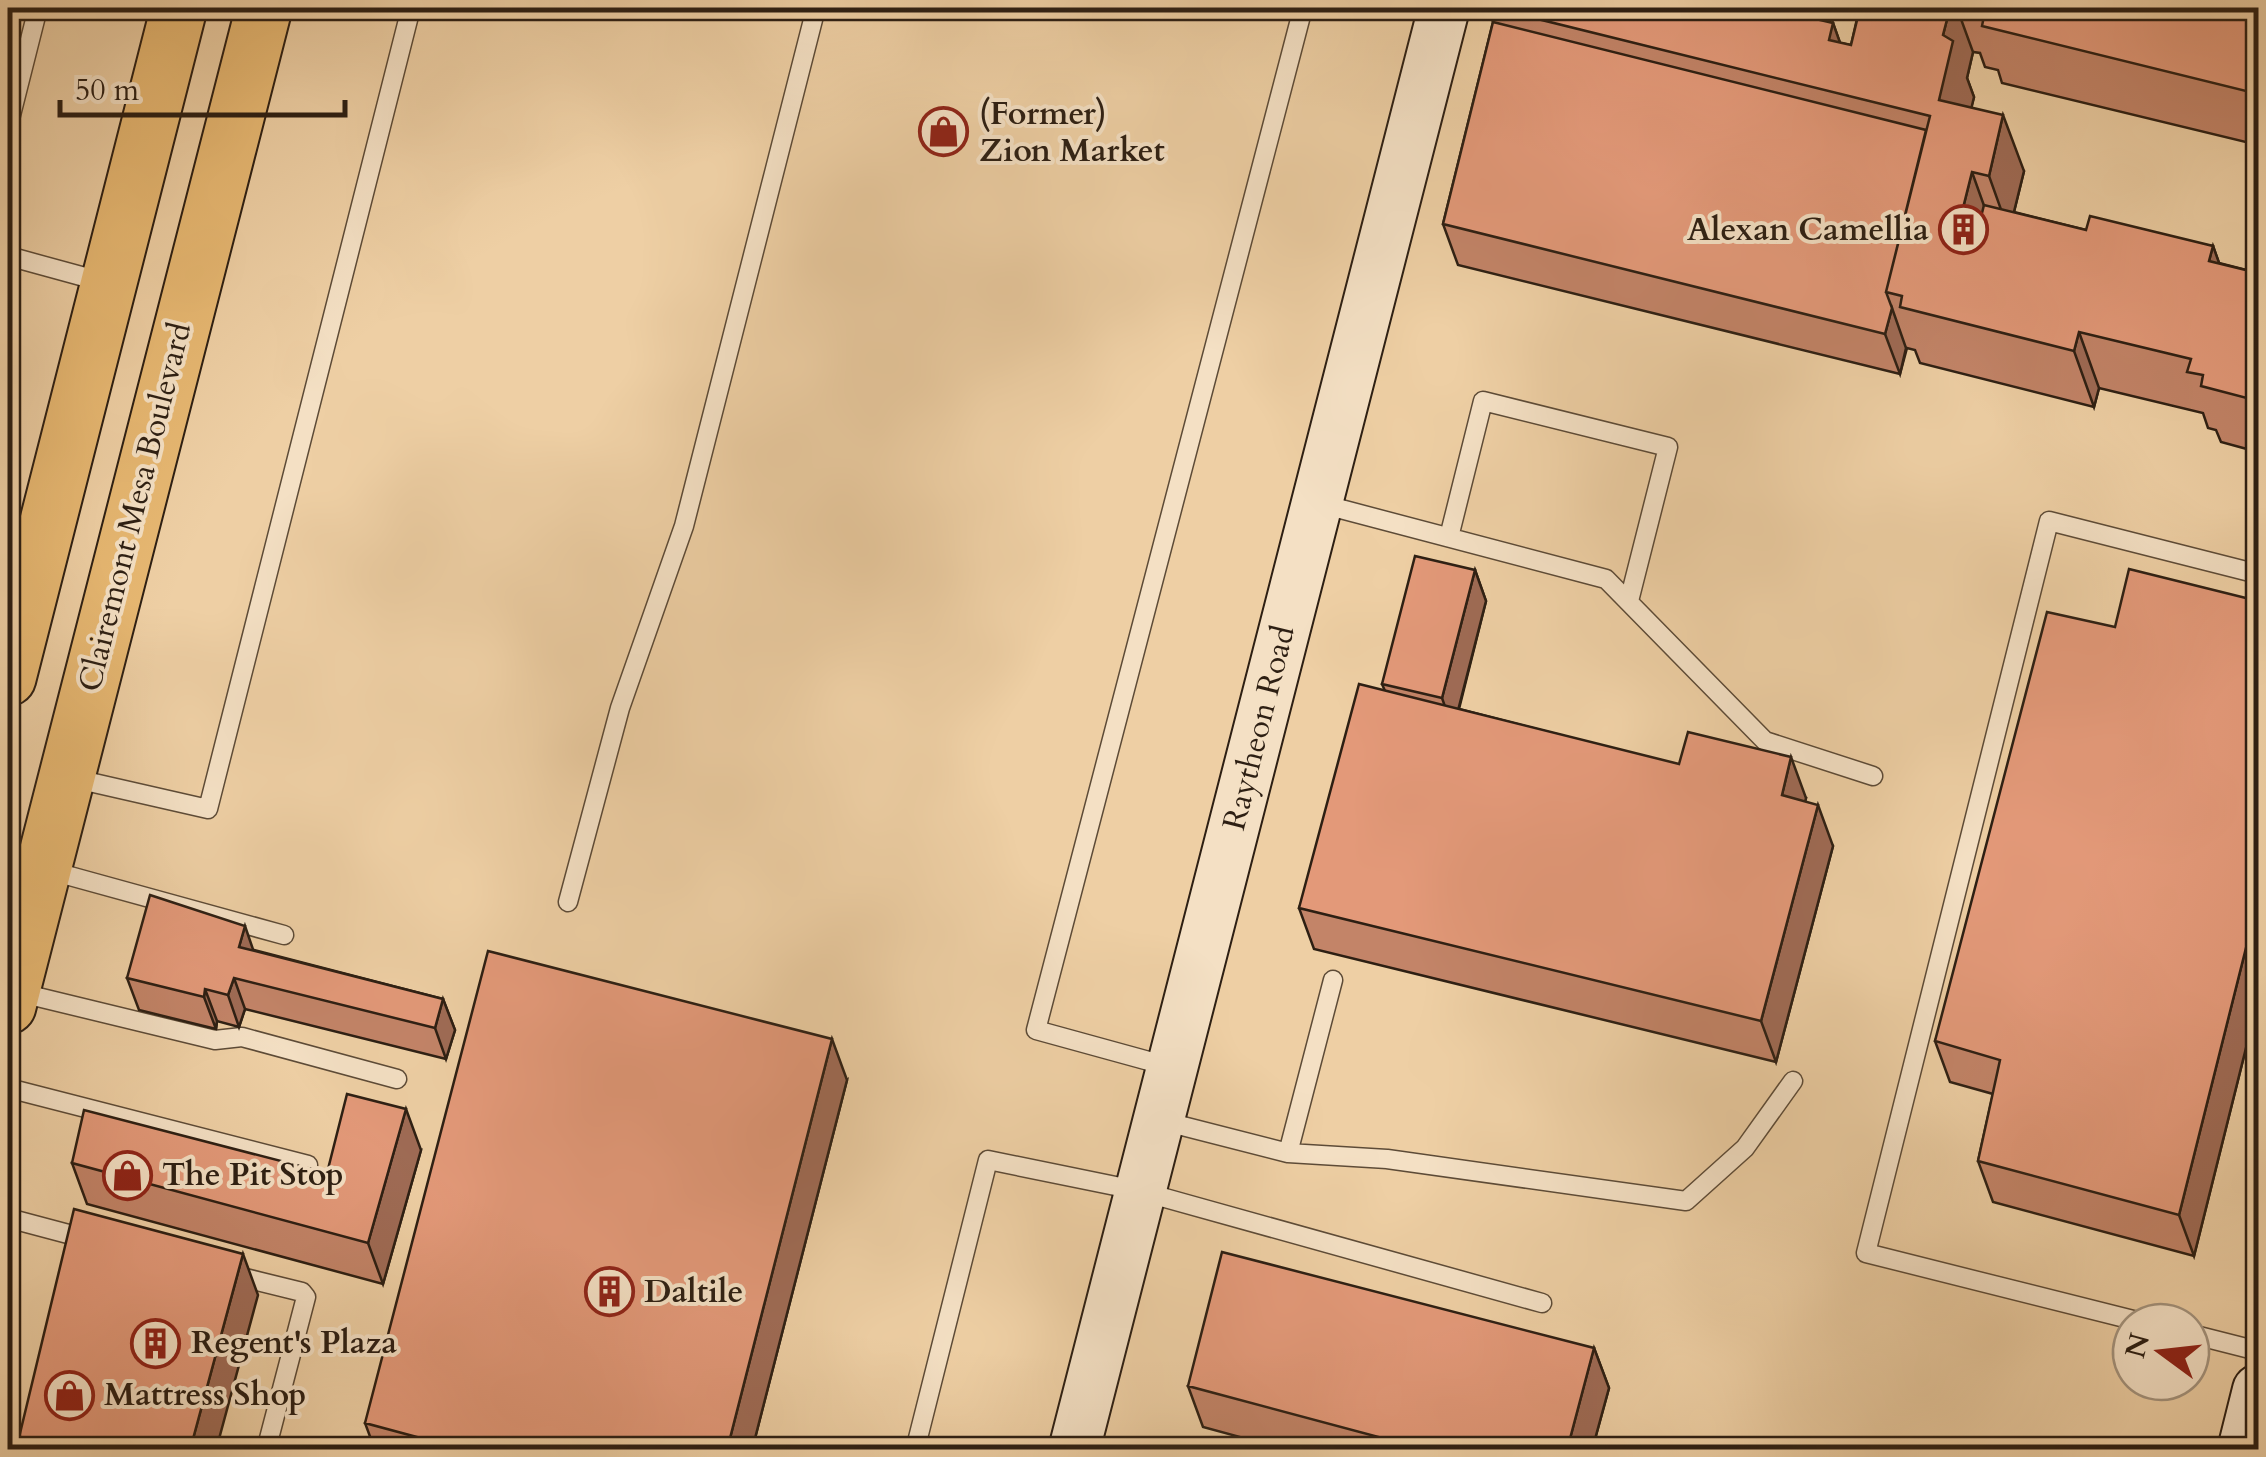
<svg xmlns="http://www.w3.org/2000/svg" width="2266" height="1457" viewBox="0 0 2266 1457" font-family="Cardo,serif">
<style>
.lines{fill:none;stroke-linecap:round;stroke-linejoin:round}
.lane-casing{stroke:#5d4b37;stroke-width:21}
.secondary-casing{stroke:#2d1f13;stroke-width:54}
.primary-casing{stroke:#2d1f13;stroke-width:59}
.lane{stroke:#f4e0c4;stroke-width:18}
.secondary{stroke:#f4e0c4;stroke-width:50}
.primary{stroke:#e7b872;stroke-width:55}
.wall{fill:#c38468;stroke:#2d1f13;stroke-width:2.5}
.shaded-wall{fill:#9f6b55;stroke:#2d1f13;stroke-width:2.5}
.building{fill:#e39979;stroke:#2d1f13;stroke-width:2.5}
.labels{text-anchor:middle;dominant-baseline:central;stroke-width:8;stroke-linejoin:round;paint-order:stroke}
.poi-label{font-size:32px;font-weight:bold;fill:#2d1f13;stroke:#f4e0c4;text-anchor:start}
.street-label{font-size:32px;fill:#2d1f13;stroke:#f4e0c4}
</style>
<rect width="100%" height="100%" fill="#eecfa4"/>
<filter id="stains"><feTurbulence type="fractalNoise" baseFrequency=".002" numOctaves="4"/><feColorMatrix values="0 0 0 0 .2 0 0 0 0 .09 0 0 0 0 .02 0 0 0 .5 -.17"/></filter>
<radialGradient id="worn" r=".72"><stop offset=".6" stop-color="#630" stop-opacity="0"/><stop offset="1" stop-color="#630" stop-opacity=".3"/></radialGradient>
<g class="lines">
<defs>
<path id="lane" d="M8,127L38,8
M8,256L103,282
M1318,503L1606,579L1765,741L1873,776
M1449,537L1483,401L1668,447L1629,601
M72,778L208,809L411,8
M48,870L284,935
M568,902L620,708L684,526L816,8
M17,992L215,1040L242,1037L397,1079
M1167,1066L1036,1030L1303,8
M8,1088L308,1165
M1159,1120L1288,1153L1333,980
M1288,1153L1387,1159L1686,1201L1745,1148L1793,1081
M8,1218L87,1239
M229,1274L302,1292L306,1297L266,1450
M2141,1322L1866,1253L2049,521L2258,574
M2191,1334L2258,1351
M915,1450L988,1160L1140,1191L1542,1303"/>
<path id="secondary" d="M1074,1450L1444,8
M2243,1450L2258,1390"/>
<path id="primary" d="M8,678L179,8
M8,1006L264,8"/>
</defs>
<!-- lane casing -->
<use href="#lane" class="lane-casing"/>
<!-- secondary casing -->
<use href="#secondary" class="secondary-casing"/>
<!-- primary casing -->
<use href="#primary" class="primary-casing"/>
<!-- lane -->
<use href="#lane" class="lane"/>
<!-- secondary -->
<use href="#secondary" class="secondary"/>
<!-- primary -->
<use href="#primary" class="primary"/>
</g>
<!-- wall -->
<path class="wall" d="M1488,8H1821L1826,21L1833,23L1840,43L1851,45L1859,10L1858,8H2258V145L2002,83L1998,70L1985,67L1980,53L1973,52L1967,78L1974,97L1971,108L2024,171L2014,212L2086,230L2213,246L2219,263L2258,273V452L2221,442L2216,430L2208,428L2203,413L2099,388L2094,407L1920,363L1915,350L1907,348L1900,374L1458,265L1443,224L1493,22Z
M1475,570L1486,601L1459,709L1806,798L1805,801L1833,846L1776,1062L1314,949L1299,908L1385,691L1382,684Z
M2258,601V1000L2194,1256L1993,1202L1978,1161L1993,1094L1950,1082L1935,1041L2115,627Z
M254,950L443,999L455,1030L446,1059L245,1009L239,1027L217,1021L216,1029L139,1010L127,978Z
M847,1080L752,1450H375L365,1423Z
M421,1150L383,1284L87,1204L72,1163L327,1173Z
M1594,1348L1609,1388L1592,1450H1288L1203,1427L1188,1386Z"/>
<!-- shaded-wall -->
<path class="shaded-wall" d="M1819,8H1821L1830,33L1833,23L1853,79L1816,19Z
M1950,8H1957L1973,52L1967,78L1974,97L1960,156L1939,100L1943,35Z
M2003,115L2024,171L2009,232L1989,176Z
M1972,172L1992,228L1961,216Z
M2213,246L2233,302L2209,261Z
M1892,308L1906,348L1900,374L1885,334Z
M2079,332L2099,388L2094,407L2074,351Z
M1475,570L1486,601L1453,730L1442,698Z
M1791,757L1806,798L1797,836L1782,795Z
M1818,805L1833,846L1776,1062L1761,1021Z
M2258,900V1000L2194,1256L2179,1215Z
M245,926L256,958L239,947Z
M234,978L245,1009L239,1027L228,995Z
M205,989L217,1021L216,1029L204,997Z
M443,999L455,1030L446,1059L435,1028Z
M832,1039L847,1080L752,1450H727Z
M406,1109L421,1150L383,1284L368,1243Z
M243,1254L258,1295L216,1450H190Z
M1594,1348L1609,1388L1592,1450H1567Z"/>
<!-- building -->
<path class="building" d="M1493,8H1819L1816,19L1833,23L1829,40L1851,45L1860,8H1950L1943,35L1953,41L1939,100L2003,115L1989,176L1972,172L1961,216L1980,221L1984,205L2086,230L2090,216L2213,246L2209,261L2258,273V401L2201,386L2203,375L2187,372L2191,359L2079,332L2074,351L1900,307L1902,296L1886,292L1930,116Z
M1965,8H2258V94L1982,26L1984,16L1964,11Z
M1493,22L1926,130L1886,292L1892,308L1885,334L1443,224Z
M1415,556L1475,570L1442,698L1382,684Z
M2129,569L2258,601V900L2179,1215L1978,1161L2000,1060L1935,1041L2047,612L2115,627Z
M1359,684L1679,764L1688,732L1791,757L1782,795L1818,805L1761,1021L1299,908Z
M150,895L245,926L239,947L443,999L435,1028L234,978L228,995L205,989L204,997L127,978Z
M488,951L832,1039L727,1450H465L365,1423Z
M347,1094L406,1109L368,1243L72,1163L84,1110L327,1173Z
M74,1209L243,1254L190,1450H16Z
M1222,1252L1594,1348L1567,1450H1427L1188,1386Z"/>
<!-- icons -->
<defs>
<symbol id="shop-ring" viewBox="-11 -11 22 22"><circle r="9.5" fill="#f4e0c4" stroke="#8f2418" stroke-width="1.5"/><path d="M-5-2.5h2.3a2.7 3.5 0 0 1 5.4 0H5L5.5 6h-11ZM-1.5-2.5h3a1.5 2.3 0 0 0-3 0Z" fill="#8f2418"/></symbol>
<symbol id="building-ring" viewBox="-11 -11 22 22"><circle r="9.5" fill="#f4e0c4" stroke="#8f2418" stroke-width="1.5"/><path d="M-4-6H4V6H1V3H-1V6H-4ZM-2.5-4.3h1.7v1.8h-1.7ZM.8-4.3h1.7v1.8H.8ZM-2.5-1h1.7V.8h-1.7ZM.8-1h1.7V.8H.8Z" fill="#8f2418"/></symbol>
</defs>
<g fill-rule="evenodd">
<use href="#shop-ring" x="916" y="104" width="55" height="55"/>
<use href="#building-ring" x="1936" y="202" width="55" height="55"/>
<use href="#shop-ring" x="100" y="1148" width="55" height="55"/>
<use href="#building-ring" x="582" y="1264" width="55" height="55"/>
<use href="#building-ring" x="128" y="1316" width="55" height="55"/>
<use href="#shop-ring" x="42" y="1368" width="55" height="55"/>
</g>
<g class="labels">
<!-- poi labels -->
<g class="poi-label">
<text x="979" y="114">(Former)<tspan x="979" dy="37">Zion Market</tspan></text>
<text x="1929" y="230" text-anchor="end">Alexan Camellia</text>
<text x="162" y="1175">The Pit Stop</text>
<text x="644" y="1292">Daltile</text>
<text x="191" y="1343">Regent's Plaza</text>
<text x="104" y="1395">Mattress Shop</text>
</g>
<!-- street labels -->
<g class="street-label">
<text transform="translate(135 507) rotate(-76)">Clairemont Mesa Boulevard</text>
<text transform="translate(1259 728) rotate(-76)">Raytheon Road</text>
</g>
</g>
<!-- margin -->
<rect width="2266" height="1457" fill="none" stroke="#eecfa4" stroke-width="40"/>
<rect x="10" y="10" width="2246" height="1437" fill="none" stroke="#2d1f13" stroke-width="5"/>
<rect x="20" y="20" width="2226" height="1417" fill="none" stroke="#2d1f13" stroke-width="2.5"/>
<!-- north arrow -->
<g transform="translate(2161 1352) rotate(285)"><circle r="48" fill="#f4e0c4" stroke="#a4937d" stroke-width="2.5"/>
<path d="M0-8L18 38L0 25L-18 38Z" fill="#8f2418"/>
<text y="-15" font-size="28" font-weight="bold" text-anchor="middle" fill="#2d1f13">N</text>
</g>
<!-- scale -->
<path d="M60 100v15h285v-15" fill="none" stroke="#2d1f13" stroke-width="5"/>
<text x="75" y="100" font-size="30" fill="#2d1f13" stroke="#f4e0c4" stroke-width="8" paint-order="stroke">50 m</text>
<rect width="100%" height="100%" filter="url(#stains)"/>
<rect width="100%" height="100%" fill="url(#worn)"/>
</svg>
